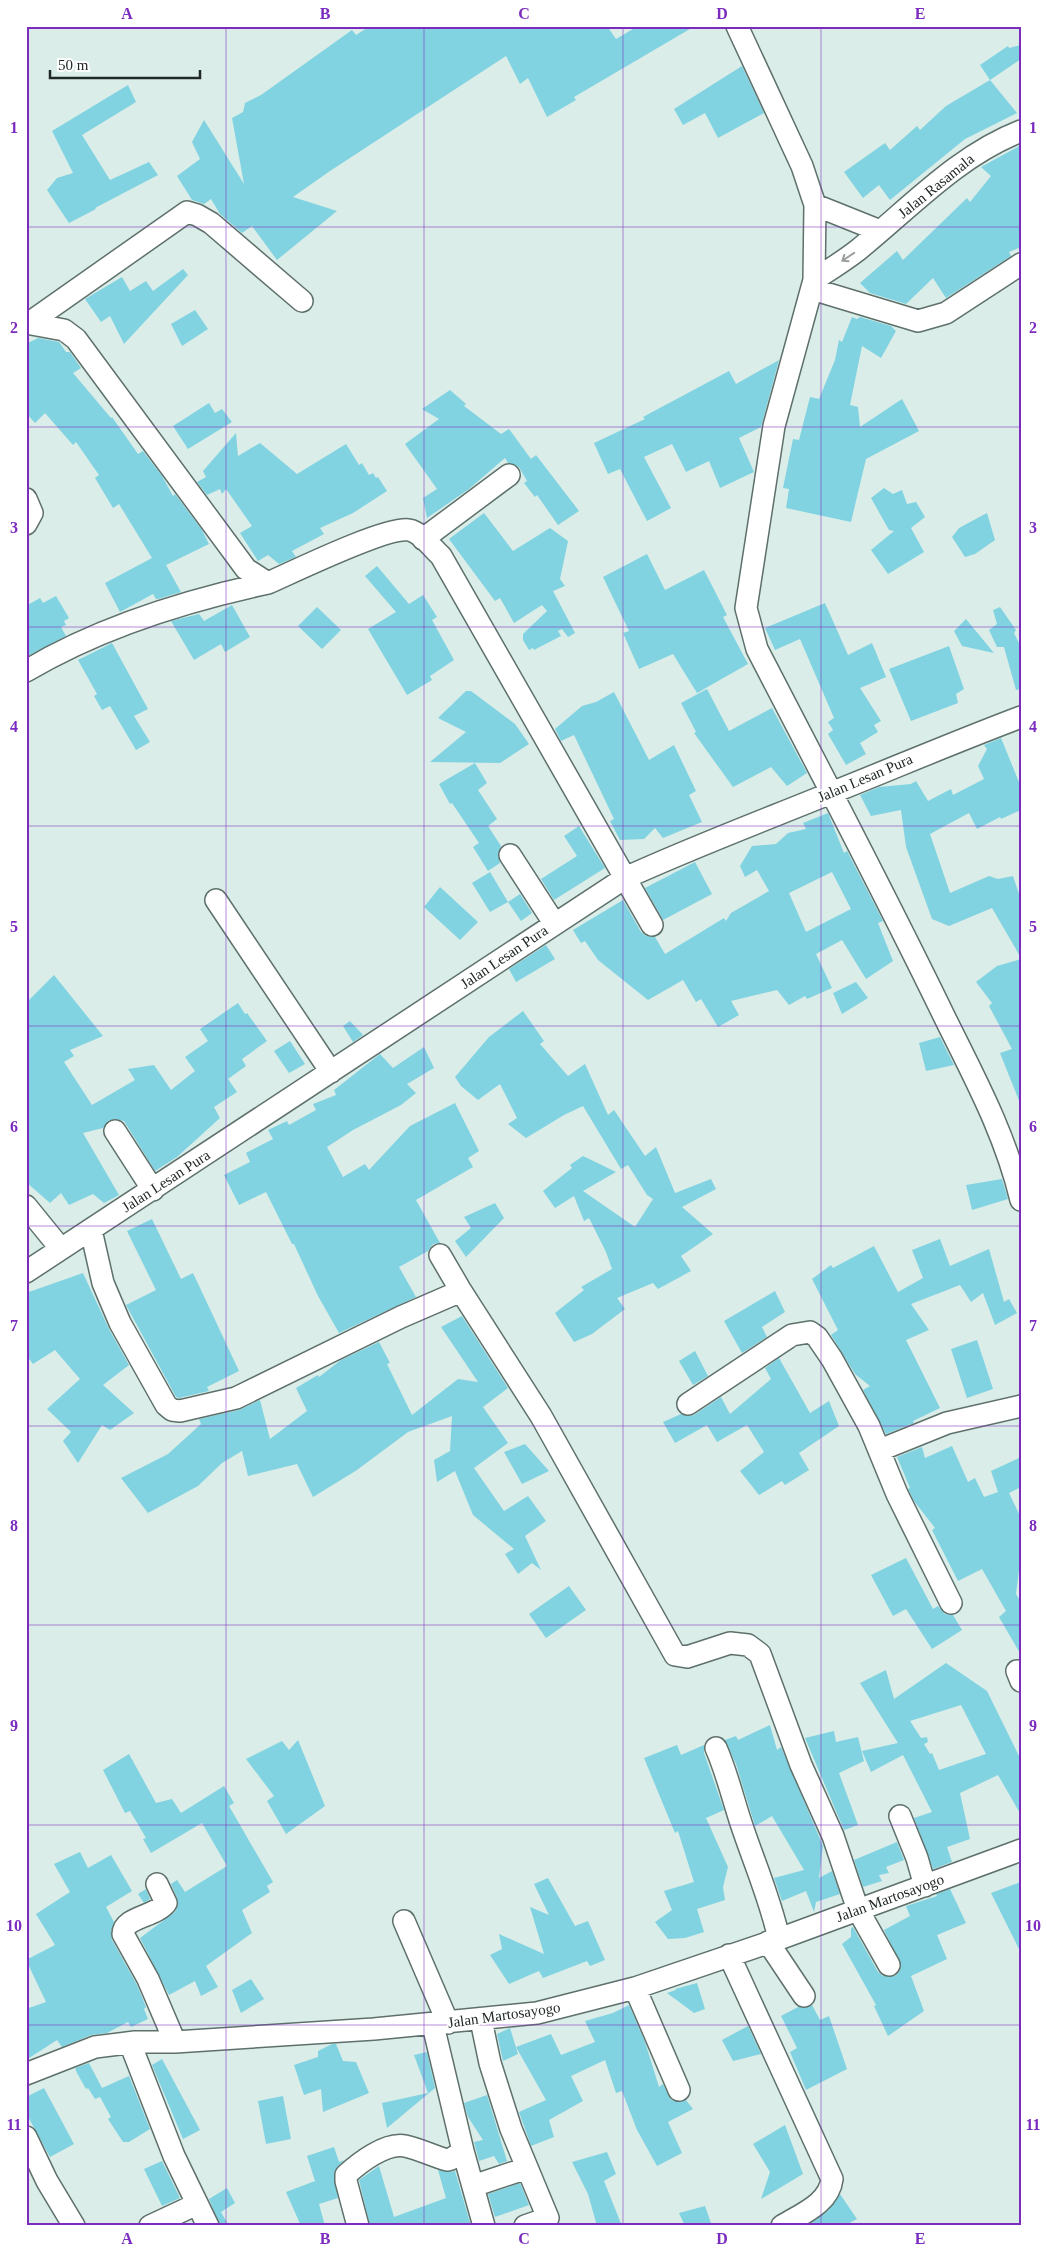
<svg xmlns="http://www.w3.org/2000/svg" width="1047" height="2252" viewBox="0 0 1047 2252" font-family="Georgia,serif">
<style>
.building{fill:#81d3e1;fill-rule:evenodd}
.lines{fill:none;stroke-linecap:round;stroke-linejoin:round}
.minor-casing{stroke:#5e706b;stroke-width:24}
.minor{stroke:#fff;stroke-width:21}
.oneway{stroke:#9b9f9e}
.grid{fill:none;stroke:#7b2cbf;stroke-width:1;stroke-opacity:0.55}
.labels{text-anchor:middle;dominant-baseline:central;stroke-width:4;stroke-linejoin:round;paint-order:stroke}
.street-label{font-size:15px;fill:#212927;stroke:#fff}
.neatline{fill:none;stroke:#7b2cbf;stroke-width:2}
.grid-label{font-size:16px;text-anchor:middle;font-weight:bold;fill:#7b2cbf}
</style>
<rect width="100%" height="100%" fill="#daede8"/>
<!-- building -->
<path class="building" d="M370,26H607L616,39L638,26H695L574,97L576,100L547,117L528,78L520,84L506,56L330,171L293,197L337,211L277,260L252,226L242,233L220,214L211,199L204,204L192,200L177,176L200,159L192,142L204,120L244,184L232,118L243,112L245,103L261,95L352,30L356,35Z
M1021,45V59L990,80L980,65L1008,46L1009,48Z
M742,66L764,113L718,138L705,113L683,125L674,109Z
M990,80L1017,113L965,139L890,200L879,185L863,198L844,172L885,143L890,150L917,126L920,130L946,106Z
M128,85L136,102L82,135L110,180L149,162L158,175L95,208L96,209L69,223L47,190L57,178L73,173L52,131Z
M1021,145V247L1009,252L1011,256L946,298L933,278L906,304L870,293L860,283L897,251L903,260L967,198L970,202L991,176L981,167Z
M183,269L188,275L124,344L110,316L101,322L85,299L122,277L130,291L146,281L153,291Z
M195,310L208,329L182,346L171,324Z
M852,317L857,319L860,317L891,326L896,331L881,358L862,346L850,405L858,407L860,427L902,399L919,431L866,459L851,522L786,508L789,489L783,488L793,439L799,440L810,397L819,399L835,360L839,340L842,342Z
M38,338L59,342L66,352H70L81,368L73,373L111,418L112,417L138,454L143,451L162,476L173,496L175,494L202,530L209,544L166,565L181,592L158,599H156L153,594L120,612L105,583L152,558L119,504L113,508L95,478L99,475L76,442L73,445L45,413L35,423L26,413V344Z
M779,360L761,427L739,438L754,472L720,488L709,461L686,472L672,444L644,457L671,508L647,521L620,469L608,474L594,443L645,419L643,417L729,371L736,384Z
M450,390L466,404L464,406L501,434L509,429L531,459L536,455L579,511L558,525L537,495L535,497L524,483L527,481L519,467L508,463L505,458L469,489L427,518L423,498L437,489L405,444L439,419L422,409Z
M209,403L215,413L222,409L232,422L188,449L173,426Z
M236,433L238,456L260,443L297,474L346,444L359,465L362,463L369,475L373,473L376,478L378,477L387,491L353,513L320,528L324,534L292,551L296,557L279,564L268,555L258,561L240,533L252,526L226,489L222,494L220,489L207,495L197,482L206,477L203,471Z
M884,488L893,494L902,490L907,504L916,502L925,517L911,528L924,552L888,574L871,550L894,531L889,530L871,498Z
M484,513L513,551L550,528L568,541L560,579L565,586L553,591L575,633L568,637L562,629L558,631L561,636L534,650L533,648L529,650L523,640V634L547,611L542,605L514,623L500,598L495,601L449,539Z
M987,513L995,540L975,554L965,557L952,537L959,528Z
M647,554L665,590L704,570L727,615L723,617L748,664L697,693L673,654L639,669L623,633L629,631L603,577Z
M377,566L409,604L423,595L437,617L432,620L454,660L430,676L432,680L407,695L368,629L396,612L365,576Z
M56,596L69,618L64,621L66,625L61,627L66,636L26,657V606L40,598L43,603Z
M825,603L848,655L872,643L886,677L860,688L881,721L874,725L878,732L860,743L866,754L846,765L828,734L833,730L828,722L834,718L800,639L775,650L765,628Z
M232,605L250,637L225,652L221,644L194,660L171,621L199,614L204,621Z
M317,607L341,630L322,649L298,626Z
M1000,607L1016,630L1014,633L1021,647V689L1016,690L1004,647H997L989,630L997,624L993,610Z
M966,619L994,653L962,646L954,631Z
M112,643L148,709L134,716L150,742L136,750L110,706L102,710L94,696L97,694L78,660Z
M949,646L964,689L956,694L958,703L911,721L889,669Z
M707,689L729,731L772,708L807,773L787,786L771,767L733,787L694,733L696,732L681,703Z
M466,691H471L515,724L529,744L500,763L430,762L466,732L438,718Z
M614,692L649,760L674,745L696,791L689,795L702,822L663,838L655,828L644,839L620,840L610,821L614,819L574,735L561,741L555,729L582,706L596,702Z
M1001,738L1021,787V810L1001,819L1000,817L977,829L969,813L930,834L950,893L989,876L998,879L1013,876L1021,900V958L992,908L949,926L932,919L906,847L901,810L871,816L860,795L879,787L911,784L916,781L928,801L951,789L953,795L984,779L978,766L987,749L984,745Z
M475,763L487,783L478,790L497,819L488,826L501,846L498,855L500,863L488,871L473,847L479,843L452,803L450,804L439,784Z
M828,813L844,853L847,851L883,921L878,923L893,961L866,979L842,940L816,954L832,988L807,999L805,996L789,1005L777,990L731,1001L739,1015L718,1027L701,999L696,1002L683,980L648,1000L598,960L585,941L581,943L573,930L623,900L641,932L646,936L655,937L665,954L724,918L726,921L731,913L769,891L757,870L745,877L740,866L752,846L776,844L788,833L806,829L803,823ZM832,872L851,909L806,932L789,893Z
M579,826L605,868L554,900L541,879L577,856L564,836Z
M695,862L712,894L663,920L645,888Z
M490,872L508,902L490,912L472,883Z
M440,887L478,922L460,940L424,907Z
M520,894L532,913L521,921L508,902Z
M546,945L555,959L516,982L509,969Z
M1021,959V1102L1020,1103L1000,1053L1012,1049L989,1006L992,1003L976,982L997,966Z
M54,975L103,1036L70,1050L74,1056L64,1062L92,1105L135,1080L128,1069L154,1065L171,1090L195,1071L185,1057L208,1041L200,1029L238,1003L245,1014L247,1013L267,1041L242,1059L246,1066L228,1079L237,1092L214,1107L220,1118L177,1157L155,1171L124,1121L114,1119L108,1121L103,1128L83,1133L119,1195L104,1203L93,1194L69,1205L61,1193L50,1203L26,1182V1003Z
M856,982L868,998L842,1014L833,993Z
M523,1011L544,1041L540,1044L568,1076L585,1064L608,1115L614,1110L645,1156L656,1147L675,1193L711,1179L716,1189L682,1207L713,1234L681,1256L691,1271L658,1289L653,1283L617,1298L625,1309L592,1334L574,1342L555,1313L584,1290L581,1287L612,1269L606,1252L589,1218L584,1221L574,1196L555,1208L543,1191L572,1168L570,1165L583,1156L616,1172L583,1191L635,1227L653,1199L647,1195L628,1165L621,1169L583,1106L564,1115L526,1138L508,1124L517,1118L500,1084L478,1100L461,1086L455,1077L489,1037Z
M350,1021L363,1035L353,1042L343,1026Z
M940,1037L954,1065L926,1071L919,1043Z
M290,1041L305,1064L289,1073L274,1051Z
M424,1047L434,1068L407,1084L416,1093L401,1105L353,1130L327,1147L343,1177L365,1164L369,1170L410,1126L455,1103L479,1151L468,1158L473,1167L416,1200L440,1243L433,1244L428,1251L399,1267L416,1297L339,1333L318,1296L294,1244H292L266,1192L239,1205L224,1175L250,1162L246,1153L273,1139L268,1130L287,1121L289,1125L316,1110L313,1104L336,1095L334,1090L380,1054L393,1068Z
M1002,1179L1008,1199L972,1210L966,1185Z
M495,1203L504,1218L466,1257L455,1241L471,1228L464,1217Z
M152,1219L181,1279L193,1273L239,1371L207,1387L209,1391L179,1398L176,1397L126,1305L156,1290L127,1231Z
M940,1239L950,1266L989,1249L1004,1302L1009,1299L1017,1313L995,1325L983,1293L971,1302L960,1285L911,1304L929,1330L906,1340L940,1408L913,1421L914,1423L886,1434L863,1390L870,1386L855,1374L831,1335L838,1330L812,1279L831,1265L833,1268L874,1246L898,1292L923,1278L912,1250Z
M83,1273L109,1329L129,1365L103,1385L134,1413L110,1430L102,1425L78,1463L63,1441L71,1432L47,1409L80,1379L55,1350L33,1364L26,1355V1293Z
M775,1291L785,1312L762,1327L767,1337L742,1353L724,1321Z
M462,1316L508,1388L483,1407L508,1443L474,1468L504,1511L528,1496L546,1521L525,1536L541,1570L532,1563L518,1574L505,1554L514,1549L473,1515L455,1471L437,1482L434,1460L450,1451L452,1416L408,1432L357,1470L313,1497L297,1464L248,1476L242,1451L222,1463L198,1486L148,1513L121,1478L168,1454L201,1424L199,1419L239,1410L260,1400L270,1439L307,1411L296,1388L318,1375L319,1377L341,1360L379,1342L390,1363L387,1364L412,1415L458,1379L478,1382L441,1327Z
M977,1340L993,1389L967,1398L951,1349Z
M695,1351L708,1376L693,1385L679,1361Z
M779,1358L810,1413L829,1401L839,1426L799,1453L809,1470L785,1485L782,1481L759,1495L740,1471L764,1452L747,1425L717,1442L707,1425L675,1443L663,1422L681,1414L688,1416L694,1415L721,1397L730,1414L771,1379L765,1368Z
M525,1444L549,1471L522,1484L504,1452Z
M952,1446L968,1482L975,1478L984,1497L998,1492L991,1471L1021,1457V1487L1009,1493L1021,1518V1554L1016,1594L1019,1599L1021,1597V1655L999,1617L1006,1611L982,1569L958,1581L932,1530L935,1528L914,1501L908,1489L910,1488L897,1457L922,1447L925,1458Z
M906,1558L933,1609L938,1606L945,1614L953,1615L962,1630L932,1649L906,1609L893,1616L871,1575Z
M569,1586L586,1610L546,1638L529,1614Z
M946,1663L987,1691L1018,1754L1021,1761V1815L998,1775L960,1793L970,1839L947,1847L952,1862L933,1869L914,1818L932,1812L903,1755L871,1772L862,1751L898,1743L860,1683L886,1670L894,1699ZM961,1705L986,1754L939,1770L932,1753L930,1754L924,1744L928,1742L927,1737L921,1738L910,1721Z
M770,1725L777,1750L781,1747L823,1846L819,1878L832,1871L840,1894L816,1902L814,1912L806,1891L782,1901L774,1878L804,1870L772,1816L755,1826L736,1764L725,1740L736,1736L738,1740Z
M834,1731L836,1742L858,1737L864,1761L839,1773L858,1825L844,1830L805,1738Z
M298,1740L325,1806L286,1834L267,1801L274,1796L246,1759L282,1741L289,1750Z
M677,1745L681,1755L704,1745V1753L724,1810L706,1818L728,1867L723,1887L725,1900L697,1909L704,1932L685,1938L668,1939L655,1922L672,1910L664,1891L694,1882L678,1831L675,1833L644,1758Z
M129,1754L156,1803L172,1799L181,1813L224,1786L234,1803L229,1806L273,1882L267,1886L270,1892L242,1910L252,1933L206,1966L218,1987L201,1996L195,1981L169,1995L140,1938L175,1912L178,1905L177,1898L171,1884L177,1880L185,1892L227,1866L202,1823L151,1853L143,1839L146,1838L130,1811L125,1813L103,1770Z
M897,1842L904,1860L886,1867L889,1873L879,1875L882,1881L863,1887L854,1860Z
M80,1852L88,1868L111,1855L132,1891L106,1907L114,1922L111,1931L112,1940L137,1985L146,2007L144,2009L148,2019L131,2027L128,2022L107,2033L91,2035L62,2047L57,2040L26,2060V2009L46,2002L26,1960L55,1945L36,1914L70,1892L54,1864Z
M548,1878L575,1926L588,1921L605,1960L590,1966L587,1961L543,1978L539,1971L509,1984L490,1955L502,1949L499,1934L544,1954L530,1907L549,1915L534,1884Z
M1021,1882V1953L991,1893Z
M146,1889L150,1899L144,1903L138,1894Z
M950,1889L966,1923L937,1935L947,1959L911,1976L924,2011L888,2036L874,2006L876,2005L842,1944L851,1937V1928L853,1927L878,1972L883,1976H895L899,1972L901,1965L884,1930L910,1916L906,1906L937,1896L936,1894Z
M251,1979L264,1999L241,2013L232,1990Z
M697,1983L705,2009L694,2013L667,1993L676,1990L675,1989Z
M629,2005L645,2042L659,2087L663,2084L671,2100L678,2102L686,2100L693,2109L668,2122L682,2153L657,2166L637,2130L622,2091L616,2093L605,2060L571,2076L583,2101L549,2120L554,2137L531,2146L519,2112L546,2100L516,2047L551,2034L561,2055L595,2042L585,2021L613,2013Z
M812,2005L820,2020L829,2016L847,2069L806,2090L790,2052L797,2048L781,2016L798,2007L805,2008Z
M748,2026L761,2054L733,2061L722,2040Z
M510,2028L518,2054L503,2061L497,2034Z
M332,2044H336L343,2061L356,2062L369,2093L323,2112L321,2089L304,2095L294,2065L318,2057V2051Z
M427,2052L435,2088L387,2128L382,2103L428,2093L414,2055Z
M162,2059L200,2130L183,2139L152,2065Z
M89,2063L102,2088L129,2076L150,2129L129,2142H123L108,2119L111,2117L100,2097L95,2099L88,2088L86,2089L77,2073L75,2068Z
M44,2088L74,2144L50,2157L26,2113V2097Z
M487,2095L507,2161L499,2164L494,2156L479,2161L474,2142L483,2140L468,2117L464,2103Z
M283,2096L291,2139L266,2144L258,2101Z
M785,2125L803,2174L761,2199L770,2172L753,2144Z
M334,2147L339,2162L344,2160L335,2170L334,2175L338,2198L319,2204L325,2226H301L286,2192L315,2181L307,2156Z
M607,2152L616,2174L604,2181L622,2226H597L588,2194L572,2162Z
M162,2161L180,2198L162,2206L144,2169Z
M379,2166L394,2217L446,2198L438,2170L450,2172L455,2171L471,2226H370L359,2180Z
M520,2183L529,2205L495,2217L488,2194Z
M227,2188L235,2203L221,2212L229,2226H220L209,2199Z
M840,2194L857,2219L844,2226H807L828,2211Z
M705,2206L712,2226H685L679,2213Z"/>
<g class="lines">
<defs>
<path id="minor" d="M737,26L802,166L815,205L814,280L774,426L746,608L757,649C820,771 884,892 944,1016C974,1077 1005,1133 1021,1200
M815,205L880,231
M814,280C829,270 844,261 858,250C910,208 957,156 1021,131
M812,289L918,321L946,313L1021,264
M26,323L64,330L76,339L246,569L268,583C293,572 387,526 409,530C421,532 432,548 441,556L652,925
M29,323L187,212L197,215L211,223L302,301
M26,499L32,513L26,524
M423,539L509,475
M26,671C100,627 184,601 268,583
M510,855L554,923
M216,900L331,1072
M115,1131L153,1190
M26,1206L61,1249
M91,1230L103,1283L120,1323L166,1405L172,1410L180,1411L236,1398L401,1317L461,1291L440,1255
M26,1272L625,878C693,847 762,821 831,793C894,768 957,741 1021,717
M461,1291L541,1416L675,1655L687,1657L730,1643L748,1645L760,1654L801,1765L833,1836L858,1910L889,1965
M688,1404L792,1335L810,1332L817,1337L832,1359L869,1426L897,1494L951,1603
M880,1450L947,1423L1021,1406
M1017,1671L1021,1681
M716,1748C728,1775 734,1804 744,1832C756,1867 771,1902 779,1939
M900,1816L917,1858L925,1886
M157,1884L166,1903C155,1917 123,1917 123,1934L148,1979L175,2042
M404,1921L448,2023
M768,1942L804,1996
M729,1955L832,2179C829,2204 801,2214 782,2226
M635,1988L679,2090
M481,2020L490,2063L511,2129L548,2218L525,2226
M433,2025L463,2151L484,2226
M130,2043L174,2156L208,2226
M26,2074L95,2047L135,2042H175L374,2029L537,2013L635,1988L779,1939L1021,1850
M26,2137L47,2181L74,2226
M473,2186L527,2168
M150,2226L197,2204
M358,2226L346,2181V2175C359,2163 386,2142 405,2146C419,2149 433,2156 447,2160L451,2159L463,2151"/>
</defs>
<!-- minor casing -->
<use href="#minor" class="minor-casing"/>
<!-- minor -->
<use href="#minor" class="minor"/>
</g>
<!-- one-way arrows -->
<defs><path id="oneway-shaft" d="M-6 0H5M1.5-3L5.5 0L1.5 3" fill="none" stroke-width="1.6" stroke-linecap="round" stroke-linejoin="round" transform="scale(1.25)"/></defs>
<use class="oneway" href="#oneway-shaft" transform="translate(848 257) rotate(146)"/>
<!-- grid -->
<path class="grid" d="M226,26V2226M424,26V2226M623,26V2226M821,26V2226M26,227H1021M26,427H1021M26,627H1021M26,826H1021M26,1026H1021M26,1226H1021M26,1426H1021M26,1625H1021M26,1825H1021M26,2025H1021"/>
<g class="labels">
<!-- street labels -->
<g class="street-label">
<text transform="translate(936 186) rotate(-39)">Jalan Rasamala</text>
<text transform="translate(865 778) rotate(-23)">Jalan Lesan Pura</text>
<text transform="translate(504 957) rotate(-34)">Jalan Lesan Pura</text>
<text transform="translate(166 1181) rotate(-33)">Jalan Lesan Pura</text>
<text transform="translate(890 1898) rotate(-20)">Jalan Martosayogo</text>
<text transform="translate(504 2015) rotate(-8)">Jalan Martosayogo</text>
</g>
</g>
<!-- border -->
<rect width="1047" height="2252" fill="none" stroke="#ffffff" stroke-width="55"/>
<!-- scale -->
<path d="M50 70v8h150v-8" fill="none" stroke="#212927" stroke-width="2.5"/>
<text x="58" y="70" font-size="15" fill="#212927" stroke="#ffffff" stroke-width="4" paint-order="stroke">50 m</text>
<rect x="28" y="28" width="992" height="2196" class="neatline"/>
<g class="grid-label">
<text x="127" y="19">A</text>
<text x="325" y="19">B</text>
<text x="524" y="19">C</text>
<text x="722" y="19">D</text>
<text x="920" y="19">E</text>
<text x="14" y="133">1</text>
<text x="1033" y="133">1</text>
<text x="14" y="333">2</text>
<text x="1033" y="333">2</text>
<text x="14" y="533">3</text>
<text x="1033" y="533">3</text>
<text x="14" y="732">4</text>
<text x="1033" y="732">4</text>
<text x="14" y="932">5</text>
<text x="1033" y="932">5</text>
<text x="14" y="1132">6</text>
<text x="1033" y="1132">6</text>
<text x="14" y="1331">7</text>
<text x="1033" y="1331">7</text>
<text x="14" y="1531">8</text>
<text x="1033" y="1531">8</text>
<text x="14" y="1731">9</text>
<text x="1033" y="1731">9</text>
<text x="14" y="1931">10</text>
<text x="1033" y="1931">10</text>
<text x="14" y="2130">11</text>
<text x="1033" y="2130">11</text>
<text x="127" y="2244">A</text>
<text x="325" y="2244">B</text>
<text x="524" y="2244">C</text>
<text x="722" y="2244">D</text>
<text x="920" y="2244">E</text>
</g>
</svg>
